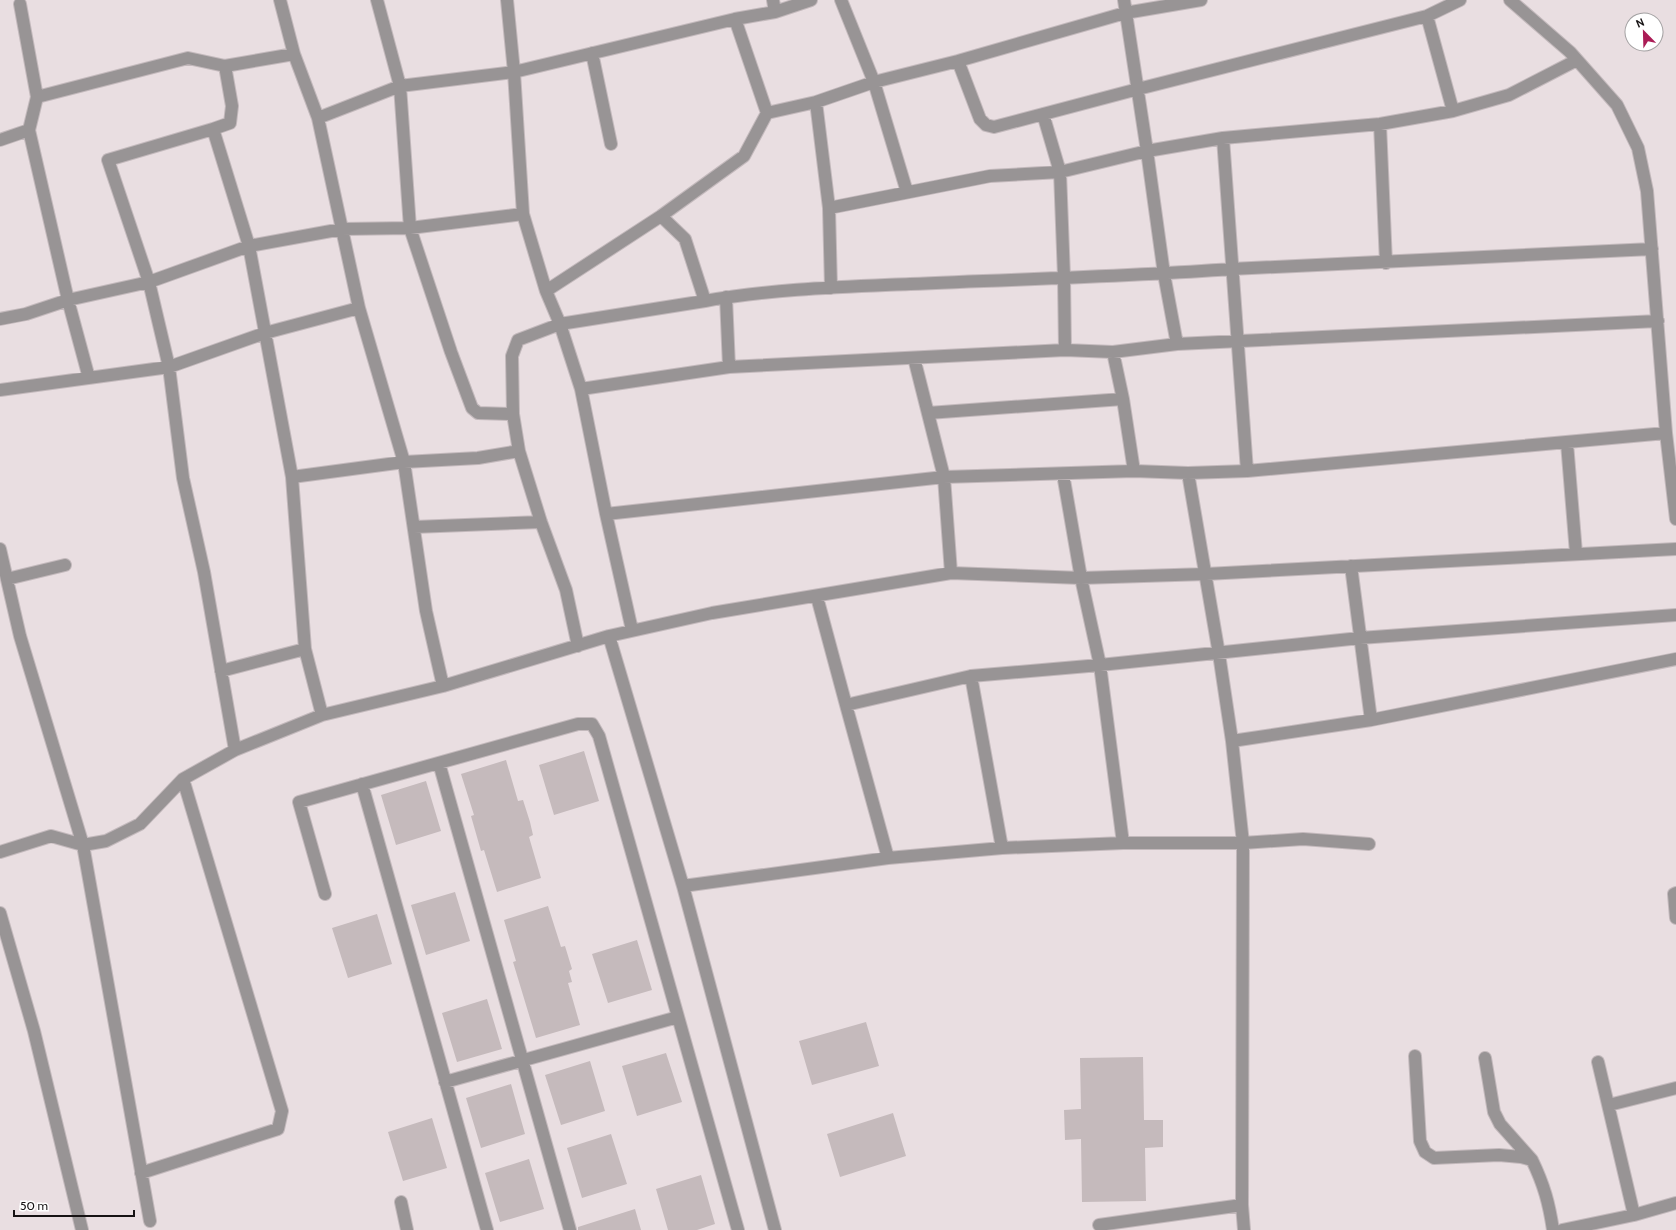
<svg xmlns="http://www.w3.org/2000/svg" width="1676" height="1230" viewBox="0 0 1676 1230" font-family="Cabin,sans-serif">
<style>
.building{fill:#c5babc}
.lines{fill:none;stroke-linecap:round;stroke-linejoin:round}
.minor-casing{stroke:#c3b9bc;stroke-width:14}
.minor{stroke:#989495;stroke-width:12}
</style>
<rect width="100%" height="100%" fill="#e9dee1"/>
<!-- building -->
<path class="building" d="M584,751L599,801L554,815L539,765Z
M506,760L518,801L523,800L530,822L533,835L529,837L541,878L497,892L484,850L481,851L471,816L474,815L461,774Z
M426,781L441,831L396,845L381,795Z
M455,892L470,941L426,955L411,905Z
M548,906L561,947L565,946L572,969L569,971L572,982L568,983L580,1025L536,1038L513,962L516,961L504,920Z
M377,914L392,964L348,978L332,928Z
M637,940L652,990L608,1003L592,954Z
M487,999L502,1049L457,1062L442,1013Z
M866,1022L879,1066L812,1085L799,1041Z
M666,1053L682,1102L637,1116L622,1066Z
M1143,1057L1144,1120H1163V1147L1145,1148L1146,1201L1082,1202L1081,1139L1065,1140L1064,1110L1081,1109L1080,1058Z
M590,1061L605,1111L561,1125L545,1075Z
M511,1084L525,1134L481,1148L466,1098Z
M893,1113L906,1156L840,1177L827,1134Z
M432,1118L447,1168L403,1181L388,1132Z
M611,1134L627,1184L582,1198L567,1148Z
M529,1159L544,1209L500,1222L485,1173Z
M701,1175L715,1224L697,1230H668L656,1189Z
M635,1209L641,1230H578V1227Z"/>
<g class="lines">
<defs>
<path id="minor" d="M280,0L294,54
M377,0L400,86L410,228L451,352L472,408L478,413L513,414
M507,0L514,72L735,19L767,113L744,156L661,216L546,291
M841,0L874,82L907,192
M1124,0L1147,151L1164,274L1177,344
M1510,0L1570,52L1617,105L1638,148L1647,191L1666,433L1676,519
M20,4L37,97
M775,12L811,0
M1427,16L1453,111
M735,19L775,12L773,0
M592,53L611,144
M958,61L980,119L986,125L994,127L1138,89L1427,16L1460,0
M816,102L874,82L958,61L1125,13L1201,0
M767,113L816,102L829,208L990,176L1060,172L1147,151L1223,138L1380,124L1453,111L1509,95L1577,60
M1043,114L1060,172L1064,277L1065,350
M318,118L400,86L514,72L523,214
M1380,124L1386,263
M213,129L230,123L232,106L225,66
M29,130L68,300L89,378
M1223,138L1247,471
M0,140L29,130L37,97L188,58L225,66L294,54L318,118L359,308
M829,208L831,288
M726,297L729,367
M705,301C772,289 842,287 910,284C1017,279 1124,277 1231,269L1652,249
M0,319L26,314L68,300L149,282L108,160L213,129L249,246L292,477
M914,358L944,477L951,573
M581,389L729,367L1065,350L1113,352L1177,344L1658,321
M0,390L169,367L265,333L359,308L404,462L426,611L443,686
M1123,399L1134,471
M928,413L1123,399L1113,352
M1567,443L1576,553
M1188,473L1219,654L1232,741L1243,843L1303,839L1369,844
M1063,474L1081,578L1100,665L1123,843
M606,514L944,477L1134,471L1188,473L1247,471L1666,433
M414,527L541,522
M0,549L20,636L83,845L150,1221
M1351,566L1371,720
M7,579L65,565
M817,597L846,705L971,676L1100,665L1360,638L1676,615
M578,646L566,590L541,522L519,451L513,414L512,356L518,340L560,324L705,301L685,239L661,216
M221,671L305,649
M971,676L1002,848
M322,715L305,649L292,477L404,462L478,458L519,451
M1232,741L1371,720L1676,659
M235,750L204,572L183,478L169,367L149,282L249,246L342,229L410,228L523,214L546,291L560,324L581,389L606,514L632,630
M439,763L570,1230
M362,784L487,1230
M0,852L51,836L83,845L106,841L140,824L183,779L235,750L322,715L443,686L609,636
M888,858L1002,848L1123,843H1243L1242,1205L1244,1230
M683,886L888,858L846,705
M1676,893L1674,894L1676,918
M325,894L299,802L578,724H592L599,736L738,1230
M0,913L34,1031L82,1230
M1415,1056L1420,1141L1425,1152L1434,1158L1499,1155L1521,1157L1532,1160C1544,1185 1549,1203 1553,1230
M1485,1058L1494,1112L1500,1124L1532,1160
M1598,1062L1634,1215
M445,1082L678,1017
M1609,1105L1676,1088
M141,1173L278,1129L282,1111L183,779
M401,1202L407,1230
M1099,1225L1242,1205
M775,1230L683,886L609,636L712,613L951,573L1081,578L1206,574L1676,549
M1562,1230L1634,1215L1676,1203"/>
</defs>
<!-- minor casing -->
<use href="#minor" class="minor-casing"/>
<!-- minor -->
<use href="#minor" class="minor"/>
</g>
<!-- north arrow -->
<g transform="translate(1644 32) rotate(337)"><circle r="19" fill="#ffffff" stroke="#a2a0a1"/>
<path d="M0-3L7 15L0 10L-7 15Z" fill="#ab1c56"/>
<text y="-6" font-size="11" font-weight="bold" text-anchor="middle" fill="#161213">N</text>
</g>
<!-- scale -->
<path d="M14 1210v6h120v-6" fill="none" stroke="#161213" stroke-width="2"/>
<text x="20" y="1210" font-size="12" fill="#161213" stroke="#ffffff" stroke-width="3" paint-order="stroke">50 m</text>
</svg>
